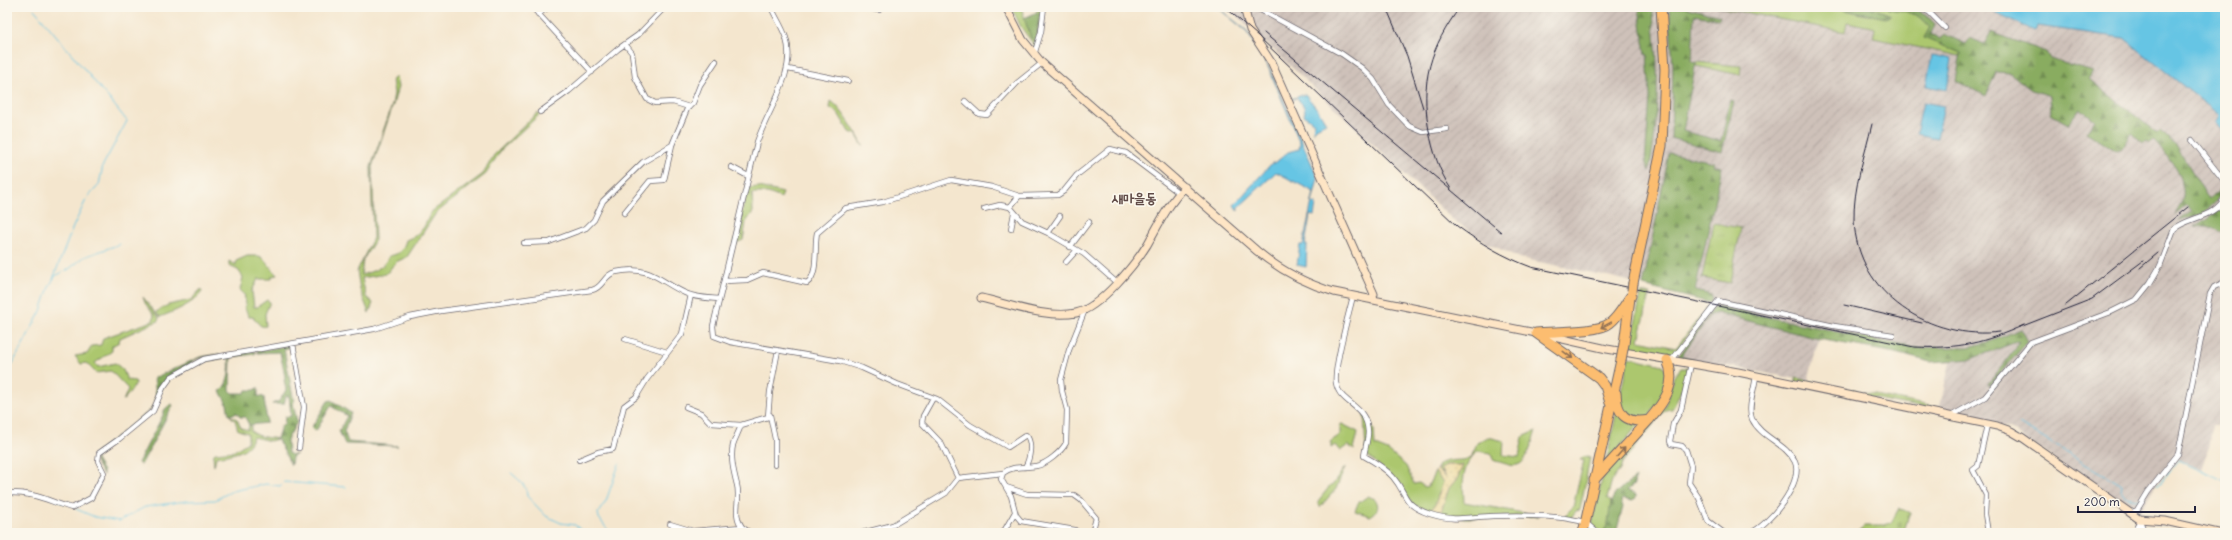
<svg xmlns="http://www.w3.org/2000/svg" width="2232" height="540" viewBox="0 0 2232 540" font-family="Delius,'Poor Story',sans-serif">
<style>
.industrial{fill:url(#industrial-furrows)}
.grass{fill:#acc76e;stroke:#677454}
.forest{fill:url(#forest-firs);stroke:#56674e}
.sand{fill:url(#sand-dots);stroke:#887e6c}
.cemetery{fill:url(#cemetery-stones);stroke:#677454}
.park{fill:url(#park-tufts);stroke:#677454}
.water{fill:#66c5e4;stroke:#447490}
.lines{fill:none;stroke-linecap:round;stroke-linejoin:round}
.stream{stroke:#66c5e4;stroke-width:1}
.street-casing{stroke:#6c676e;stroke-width:6}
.secondary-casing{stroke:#6c676e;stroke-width:9}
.highway-casing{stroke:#6c676e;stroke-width:11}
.street{stroke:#fff;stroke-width:4.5}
.secondary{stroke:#fee5c5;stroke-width:7}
.highway{stroke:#fcbd6f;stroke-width:9}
.rail{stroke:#22223b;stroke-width:1}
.highway-bridge-casing{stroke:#6c676e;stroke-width:11;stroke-linecap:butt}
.highway-bridge{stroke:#fcbd6f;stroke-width:9}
.oneway{stroke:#8f7055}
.labels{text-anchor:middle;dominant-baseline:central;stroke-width:3.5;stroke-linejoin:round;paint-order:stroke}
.quarter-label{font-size:14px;font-weight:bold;fill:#614c49;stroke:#fbf7ec}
</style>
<defs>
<pattern id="industrial-furrows" width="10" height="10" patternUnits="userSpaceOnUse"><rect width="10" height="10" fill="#cec1b9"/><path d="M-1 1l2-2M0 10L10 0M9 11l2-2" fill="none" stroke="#b1a6a0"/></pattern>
<pattern id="forest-firs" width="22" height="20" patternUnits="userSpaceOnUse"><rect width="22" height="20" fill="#89ac61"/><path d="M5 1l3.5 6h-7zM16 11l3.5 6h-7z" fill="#708c51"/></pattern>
<pattern id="sand-dots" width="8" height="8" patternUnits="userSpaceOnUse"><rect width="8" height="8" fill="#eeda9e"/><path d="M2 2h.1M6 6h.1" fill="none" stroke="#ccbb89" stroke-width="1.8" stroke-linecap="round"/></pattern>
<pattern id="cemetery-stones" width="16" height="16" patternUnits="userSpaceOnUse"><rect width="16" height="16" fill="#acc76e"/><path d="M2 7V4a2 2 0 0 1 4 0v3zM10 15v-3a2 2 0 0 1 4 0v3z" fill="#94ab60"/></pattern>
<pattern id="park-tufts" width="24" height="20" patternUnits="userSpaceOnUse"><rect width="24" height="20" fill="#acc76e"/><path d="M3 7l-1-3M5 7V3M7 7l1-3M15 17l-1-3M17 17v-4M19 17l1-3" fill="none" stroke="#94ab60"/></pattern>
</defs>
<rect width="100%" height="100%" fill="#fbf7ec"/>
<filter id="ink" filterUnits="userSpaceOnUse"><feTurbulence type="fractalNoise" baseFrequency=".025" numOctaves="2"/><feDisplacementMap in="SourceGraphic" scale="8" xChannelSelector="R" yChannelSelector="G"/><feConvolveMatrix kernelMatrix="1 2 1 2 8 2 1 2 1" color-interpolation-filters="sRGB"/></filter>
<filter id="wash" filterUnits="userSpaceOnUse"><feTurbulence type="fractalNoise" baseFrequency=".012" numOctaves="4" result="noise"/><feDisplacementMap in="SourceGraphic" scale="16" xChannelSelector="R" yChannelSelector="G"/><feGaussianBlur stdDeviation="0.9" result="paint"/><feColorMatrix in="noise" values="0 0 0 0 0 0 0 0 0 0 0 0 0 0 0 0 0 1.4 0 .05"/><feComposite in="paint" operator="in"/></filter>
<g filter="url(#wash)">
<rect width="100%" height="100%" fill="#f4e6ce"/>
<!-- industrial -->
<path class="industrial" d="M1228,7H1985L2033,31L2037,25L2124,38L2220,115L2215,123L2225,132V407L2222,424H2212L2210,444L2201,469L2178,459L2156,484L2139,513L2127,508L2008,428L1939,411L1950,362H1931L1895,353L1819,339L1808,381L1681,357L1711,302L1612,277L1520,258L1487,243L1451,218Z"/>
<!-- grass -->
<path class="grass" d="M1011,7H1021L1031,38L1036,41L1039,14L1037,12L1038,7H1043L1036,48L1021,27Z
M1718,7H1833L1866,15H1891L1870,7H1888V9C1906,11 1918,12 1930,27L1924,38L1961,53L1960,56L1873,38L1875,28L1847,22L1845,32Z
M1696,62L1741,66L1740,75L1696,66Z
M396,77L398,87L393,105L372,167L375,240L363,260L361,275C374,271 384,268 389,256C400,254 403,250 406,240L417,235L424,227L431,212L483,174L494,155L538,112L540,114L501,150L486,174L436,213L407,257L396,262L386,274L362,278L366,297L373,303L369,313L360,290L357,271L373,238L371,167L392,105L394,93L392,80Z
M831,101C839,105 859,136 863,146L856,134L849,132L838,113L830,108Z
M759,187L783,193L781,198L768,193H752L753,212L746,222L743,240L734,244L748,188Z
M247,256H259L263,258L277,275L272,276V279H258L252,291L254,307H257L267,300L270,302L265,314L266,326C259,328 258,322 253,317H249L244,307L246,305L244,294L240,290L243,277L238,270L229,266V261L236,265V261Z
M201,289L202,292C192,305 175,311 160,317L156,312L168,305L191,300Z
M1641,294H1650L1639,340L1676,348L1708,306H1710L1671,358L1630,350Z
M143,297L159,318L158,321L120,338L119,342L112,346V351L95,363L98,367L115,363L123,370L127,380L135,381L136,384L123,401L128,389L111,371L96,373L86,363L81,364L75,356L87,354L92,346L101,345L103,338L153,321L154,315L145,303Z
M1629,357L1663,365C1673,384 1659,400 1649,417L1633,419L1618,404Z
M1681,368H1688C1684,384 1680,396 1672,409L1665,410L1622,463L1620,470L1612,480L1607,499L1611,502C1610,513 1610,527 1601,533L1592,524L1603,475L1665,406L1674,376Z
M1796,378L1808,381L1939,408V411L1795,383Z
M1617,410L1639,424L1606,463Z
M1364,414L1374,430L1375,446L1388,451L1406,466L1414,484L1419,483L1425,487L1428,486L1435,472L1443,482L1435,505L1429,512L1411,503L1400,485L1366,454Z
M229,415L237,419L241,428L248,430L249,425H251V431C261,439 270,437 278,439L270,441L253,437C249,454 229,454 216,457L214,466L213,455L215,453L234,451L248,442V433L238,430L235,420Z
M1342,424L1358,432L1354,450L1348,445L1340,451L1335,445L1331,448V441L1340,435V425Z
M1536,431C1532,441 1528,463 1517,465C1511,467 1502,462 1495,461L1491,453L1477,451C1461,468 1463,481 1464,502L1539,516L1466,518L1440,515L1449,488L1458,477L1463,465H1444L1441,472L1445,477L1438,470V465C1447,458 1461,462 1471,458L1477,443L1488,437L1504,441L1503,455L1519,457L1523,437Z
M1589,456L1590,458L1580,510L1576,511L1570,519L1566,518L1567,513L1573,507L1584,460H1580L1583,457Z
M1345,467L1336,489L1320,507L1318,501L1330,486H1332Z
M1368,496L1375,499C1380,506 1378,512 1370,516L1355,511L1358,503Z"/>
<!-- forest -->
<path class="forest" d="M1639,7H1652C1659,61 1660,118 1649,171L1645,161L1650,97L1647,54H1645Z
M1669,7H1684L1720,16L1719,19L1694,15L1692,61L1696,62L1683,131L1721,141L1730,100L1734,101L1722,152L1671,138L1673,65Z
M1833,7H1870L1891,15L1886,18Z
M1888,7C1908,8 1922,9 1935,24L1931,34L1940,39L1944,34L1966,44L1970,38L1984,44L1991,32L2046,52L2050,59L2093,72L2089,79L2157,133L2160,131L2177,146L2209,200L2222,186C2220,207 2197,217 2179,221L2192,211L2187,205L2175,215C2178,209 2182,203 2183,197C2186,178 2165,153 2153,140L2149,143L2146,141L2143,143L2132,133L2122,149L2116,151L2086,132L2095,120L2080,108L2068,124L2051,114L2050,96L2030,89L2010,73L1996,72L1986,96L1956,81L1961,53L1924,38L1930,27C1918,12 1906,11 1888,9Z
M1037,12L1039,14L1036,42L1031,38L1024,18Z
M1669,153L1714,162L1713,165L1722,167L1695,291L1712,295L1711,303L1643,286Z
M2225,206V235C2215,227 2206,224 2194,227Z
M1715,306L1915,348L1968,347L1992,341L2021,329L2028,341L1990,385L1988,384L2016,348L2019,341L1971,359L1931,362L1895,353L1819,339L1717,313L1710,315L1681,356L1693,359L1692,362L1676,359Z
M291,345L292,347L284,349L294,402L293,403L297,422L287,440L288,453L292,455L297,454L292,457L291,465L277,438L281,426L284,425L285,417L291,416L289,396H286L284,404H272L279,401L286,390L284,380L285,377L280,352L257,353V351Z
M255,351V354L231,357L230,390L233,393H245L246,390H255L258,387V396L264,397L267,423L249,425L245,417H240L237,413L229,415L227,404L220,391C230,383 230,369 229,357L206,361Z
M219,354L197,359L168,377L161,388L150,411L97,452L96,460L103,471V475L95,461L96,453L152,409L156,396L154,378L200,357Z
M331,400L351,413L344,431L348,442L398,446L345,444L339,431L347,416L331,406L316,431L311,428L328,401Z
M171,404L173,405L141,465L138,463L164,413V410Z
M1635,478L1634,485L1627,490L1636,495V498L1633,501L1622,499L1621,501L1623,507L1616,533H1602C1611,524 1608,514 1611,503C1614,490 1626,486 1635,478Z"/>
<!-- sand -->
<path class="sand" d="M1447,465H1463L1458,477L1449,488L1440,515L1429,512L1435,505L1443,482L1435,472L1437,468L1440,473L1445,477L1440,468Z"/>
<!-- cemetery -->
<path class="cemetery" d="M1899,508L1910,513L1903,533H1856L1864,526H1881L1891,523Z"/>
<!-- park -->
<path class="park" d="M1713,223L1741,228L1730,283L1702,278Z"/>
<!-- water -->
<path class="water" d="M1217,7L1246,30L1269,67L1318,178L1312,203L1316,204L1314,216L1310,215L1305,245H1307L1306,267L1297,265L1300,245H1303L1314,192L1276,172L1239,207L1238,211L1234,205L1272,163H1275L1288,152L1299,149L1300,143L1264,57L1245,30Z
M1985,7H2225V132L2215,123L2219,115L2124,38L2037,26L2036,30L2034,31Z
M1932,55L1952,59L1947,90L1926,86Z
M1305,94L1318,110L1326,123L1316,128L1313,132L1314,123L1304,115C1307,107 1301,103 1296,98L1289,100Z
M1923,102L1944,106L1937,138L1916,134Z"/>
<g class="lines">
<!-- stream -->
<path class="stream" d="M34,9L105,94
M88,197L99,185L103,165L127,121L107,96
M53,279L73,227L86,200
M7,374L41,311L49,287L55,276L69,269L84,257L120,244
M2019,424L2122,485L2121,490L2126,497L2141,500
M511,473C518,479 527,485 527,496L546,516L561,523L575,525L585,533
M2157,484H2159L2179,460L2225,481
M32,493L49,496L64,503
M76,509L95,517L119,521L145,507L186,501L215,500L232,491L266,484L280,486L284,482L346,487
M610,533L599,518L598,513L606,501L619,464"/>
</g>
</g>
<g filter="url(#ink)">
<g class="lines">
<defs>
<path id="street" d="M532,7L592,72
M771,7C776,18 782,26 786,38C797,72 768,109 757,142L713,326L714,336L730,342L840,361L862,368L897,384L937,399L970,425L1008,447L1026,435C1033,442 1030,459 1025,467
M860,7L879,10V7
M1255,7L1342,54L1362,68L1373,79L1389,105L1409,126L1423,132L1447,129
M1916,7L1929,12L1945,28
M538,14L549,7
M625,44L632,53L635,77L647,99L655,103L673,102L689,107
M1034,55L1041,32L1044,7
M788,69L848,81
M965,101L979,114L987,115L1017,83L1042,63
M540,112L569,91L618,49L638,35L665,7
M2192,140L2225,182
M731,167L748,176
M1019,196L1010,207L1022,221L1048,233L1084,254L1117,283
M984,209L1000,205L1010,207
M624,213L650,181L664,180L672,145
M1011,229L1014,213
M1048,233L1060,216
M524,243L549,242L586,228L594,220L603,201L643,162L672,145L687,109L693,103L700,85L716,61
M1070,247L1089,222
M1066,262L1077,250
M724,281L747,280L763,273L807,283C819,275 814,245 817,233L846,208L883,202L951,180L992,187L1019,196L1058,195L1064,191L1077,175L1110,149L1126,153L1179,193
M1353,296C1349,313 1333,369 1336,383C1340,405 1367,404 1368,432C1368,440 1365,448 1364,456C1375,462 1385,468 1393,477C1409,496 1401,504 1430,514C1456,522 1468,517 1493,516C1520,515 1558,515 1584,522C1589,524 1593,530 1598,533
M625,339L667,352
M293,344L304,407L299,448
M1671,361L1718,301L1834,326L1893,335
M1691,364L1681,410L1673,424L1670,441L1671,444L1682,446L1686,450L1691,466L1689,483L1699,498L1708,521L1724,533
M933,398L923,416L922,423L941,443L958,478
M686,407L701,413L711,423L741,425L768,417L770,392L778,350
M770,415L775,439V465
M1949,417L1985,397L2031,342L2111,312L2137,299L2150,283L2160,266L2174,229C2188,217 2216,218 2225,197
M741,425C739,432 735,438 733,445C730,458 734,473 737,485C741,499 732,514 742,527
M1987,425L1978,466L1973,470L1986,495L1985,514L1988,533
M579,460L598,452L613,449L624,406L636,397L647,379L682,334L691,295
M1006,487L1027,494L1074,495L1081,500L1096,518L1092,533
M7,493C34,492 48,501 72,508L91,498L104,473L98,461L99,453L119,439L153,411L163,388L171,377L204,359L374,329L410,317L441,311L592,290C603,288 604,274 616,272C650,265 659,281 685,293C695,298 708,298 719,299
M2132,512L2137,510L2148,492L2178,454L2210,294L2214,287L2225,282
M2139,519L2145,533
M670,524L693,531L742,527L750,533
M862,533L893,525L946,493L958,478L1003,473
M1003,533L1015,512
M1078,533L1075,530L1021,521L1016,515L1011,496L1001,479L1003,473C1013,465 1025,468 1036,466C1047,464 1061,452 1066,443L1067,410L1062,391L1061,380L1069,350L1085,310
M1750,533C1768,526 1804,483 1795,462C1786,443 1761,438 1752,419C1747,408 1755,387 1756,376
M2134,533L2140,522"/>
<path id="secondary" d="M1006,7L1023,40L1042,63L1257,251C1281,271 1304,283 1334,292L1536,333L1607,349L1738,372L1997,426L2011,431L2023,438L2139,519L2165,521L2218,533
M1244,7L1250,30L1271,62L1374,294L1372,300
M981,298C1008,304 1048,319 1076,313C1100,308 1135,264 1147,245C1159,224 1168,204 1185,187"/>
<path id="highway" d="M1633,283L1662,146L1665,69L1661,7
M1536,333C1553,331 1598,333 1610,323C1619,316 1624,305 1631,296
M1536,333L1599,378L1605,386L1610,403
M1624,344L1630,298
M1649,420C1664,402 1678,384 1667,360
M1594,480L1649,420C1627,424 1617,416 1616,393
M1583,533L1621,360"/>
</defs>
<!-- street casing -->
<use href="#street" class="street-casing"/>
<!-- secondary casing -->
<use href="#secondary" class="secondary-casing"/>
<!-- highway casing -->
<use href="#highway" class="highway-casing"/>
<!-- street -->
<use href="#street" class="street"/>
<!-- secondary -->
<use href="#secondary" class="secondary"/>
<!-- highway -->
<use href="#highway" class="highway"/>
<!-- rail -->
<path class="rail" d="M1225,7L1258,36L1457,226C1480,243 1504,257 1531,267L1914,347C1959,349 1984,343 2024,325
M1386,7L1407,56L1423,108
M1264,33L1501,232
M1872,124C1865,155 1853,188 1854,220C1857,295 1931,341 2000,332
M1451,189C1439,171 1433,151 1429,131C1420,81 1430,48 1460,7
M2140,268L2158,253
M1844,305L1922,323
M2066,305L2188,207
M2020,327L2092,299L2143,261"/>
<defs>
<path id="highway-bridge" d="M1632,291L1633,283
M1621,360L1624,344"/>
</defs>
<!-- highway-bridge casing -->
<use href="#highway-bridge" class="highway-bridge-casing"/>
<!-- highway-bridge -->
<use href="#highway-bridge" class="highway-bridge"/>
</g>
<!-- one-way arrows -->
<defs><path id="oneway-shaft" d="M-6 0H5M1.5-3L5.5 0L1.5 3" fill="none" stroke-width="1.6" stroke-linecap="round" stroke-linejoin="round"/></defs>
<g class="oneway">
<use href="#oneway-shaft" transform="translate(1606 325) rotate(152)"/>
<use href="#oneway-shaft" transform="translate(1568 355) rotate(37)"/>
<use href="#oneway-shaft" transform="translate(1621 452) rotate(-48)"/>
</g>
</g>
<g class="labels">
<!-- quarter labels -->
<g class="quarter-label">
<text x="1134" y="198">새마을동</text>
</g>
</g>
<!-- margin -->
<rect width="2232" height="540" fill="none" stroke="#fbf7ec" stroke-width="24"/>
<!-- scale -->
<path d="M2078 506v6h117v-6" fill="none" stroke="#22223b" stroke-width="2"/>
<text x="2084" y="506" font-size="12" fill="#22223b" stroke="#fbf7ec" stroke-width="3" paint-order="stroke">200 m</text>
</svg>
